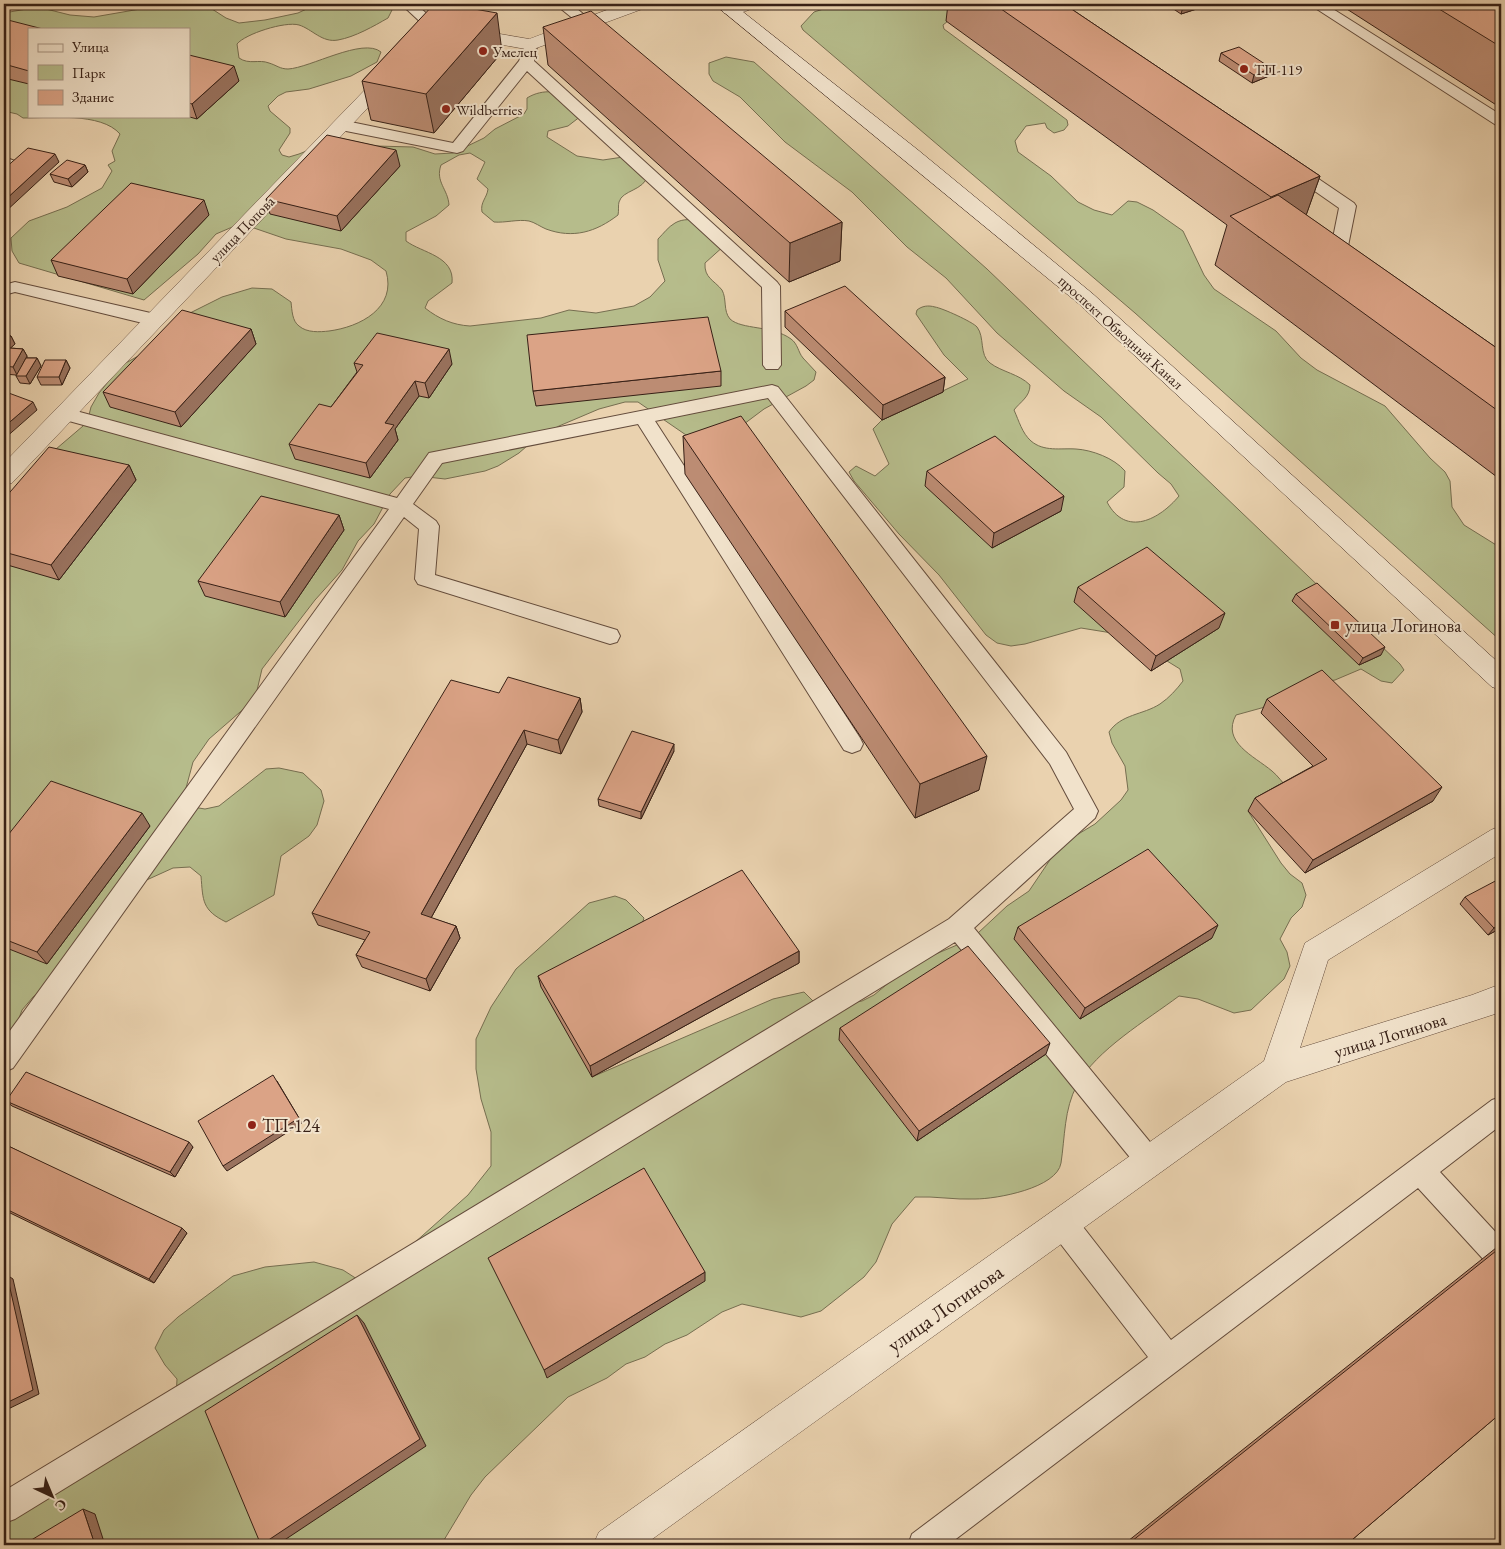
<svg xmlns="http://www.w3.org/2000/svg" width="1505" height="1549" viewBox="0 0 1505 1549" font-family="'EB Garamond',serif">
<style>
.green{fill:#b6bc8b;stroke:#766e50;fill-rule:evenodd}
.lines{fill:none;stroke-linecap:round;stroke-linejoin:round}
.service-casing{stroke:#644c3c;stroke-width:2}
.minor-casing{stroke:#644c3c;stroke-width:1}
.secondary-casing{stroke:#372016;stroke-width:1}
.service{fill:#f1e2cb;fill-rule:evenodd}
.minor{fill:#f1e2cb;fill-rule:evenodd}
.secondary{fill:#f1e2cb;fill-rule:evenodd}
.wall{fill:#bc8c73;stroke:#372016}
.shaded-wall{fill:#99725e;stroke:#372016}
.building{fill:#dba386;stroke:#372016}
.poi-dot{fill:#8f2418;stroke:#f1e2cb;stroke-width:2}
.labels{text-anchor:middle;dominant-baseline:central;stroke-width:4;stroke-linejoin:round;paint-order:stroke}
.far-poi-label{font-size:15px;fill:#372016;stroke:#f1e2cb;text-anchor:start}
.far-street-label{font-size:15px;fill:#372016;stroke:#f1e2cb}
.poi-label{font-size:18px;fill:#372016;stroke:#f1e2cb;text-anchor:start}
.street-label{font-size:18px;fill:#372016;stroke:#f1e2cb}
.near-street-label{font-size:21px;fill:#372016;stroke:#f1e2cb}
</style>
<rect width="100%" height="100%" fill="#ead2af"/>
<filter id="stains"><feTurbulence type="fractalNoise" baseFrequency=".004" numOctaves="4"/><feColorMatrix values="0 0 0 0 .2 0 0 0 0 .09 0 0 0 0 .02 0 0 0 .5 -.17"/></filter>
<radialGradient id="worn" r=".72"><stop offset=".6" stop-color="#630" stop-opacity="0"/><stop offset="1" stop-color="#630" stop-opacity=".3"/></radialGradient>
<!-- green -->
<path class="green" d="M169,4H188L212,9L226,18L239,23L265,20L298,13L317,4H395L388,18C374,26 355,37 338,40C322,43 312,29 299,25C285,21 245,34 237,44L239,58C249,65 259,59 269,63C276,65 280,69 288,69C310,68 363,37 381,52L377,62L351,76L309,89L286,92L278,96L268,106L270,111L290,128V133L279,150L282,155L289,157L299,154L339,138L376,146L413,147L435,154L453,153L484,138L495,129L524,114L527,109V98C543,88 562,91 577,100L581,116L568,126L548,131L547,137L577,156L603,160L630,156L648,175C644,191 622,190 619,202C618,205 619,211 618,215C596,232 573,239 546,229C541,227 534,222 529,221C518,219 505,223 494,222L482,212C480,202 487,198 488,189L477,179L485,162L470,153L459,155L441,165C435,182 448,189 449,205L436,216L406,232V241C422,253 455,256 452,283L428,301L425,308C439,319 453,325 470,326L541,318L569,310L596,313L634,306L650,297L665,281L658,260V239C664,233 668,227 675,223C690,214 719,224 728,239L725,245L705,263C704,278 714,280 722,290C727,299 723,311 730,319C742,330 772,325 791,339C798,344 798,352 803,358C807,363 812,367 816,372L814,380L806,386L764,409L728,436L686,435L638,402H625L599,409L559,426L535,439L519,453L498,466L485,471L445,479L419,476L405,478L390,494L374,524L358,541L342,570L315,600L262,669L255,699L209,739L193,762L186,788V799L193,807L205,809L219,806L266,769L279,768L303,773L321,790L324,801L317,825L309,836L281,856L274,895L226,922C202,910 203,901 201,876L190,867L173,868L140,883L71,962L33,997L22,1010L4,1060V501L49,455L83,426L82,418L89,415L91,407L99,393L122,365L142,354L186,315L222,297L252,288L272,289L291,302C292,310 292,321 299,326C307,333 320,332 329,331C360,327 397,308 386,271L371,260L341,249L286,239L248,226L237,225L216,234L198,254L144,300L19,263L12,251L11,238L29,221L67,207L102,188L112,171L108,165L115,161L112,151L120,134C101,112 49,118 23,118L17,114L4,111V13L38,7L70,15L94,17ZM29,29H189V116H29Z
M839,4H982L948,21L943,25L944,29L1067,120L1068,125L1064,130L1054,133L1047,128L1045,123L1026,126L1015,141L1018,152L1051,176L1078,202L1094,210L1112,215L1128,201L1137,202L1153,210L1183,231L1204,275L1214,289L1276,331L1301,358L1317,370L1385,406L1430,458L1445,472L1450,481L1452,507L1464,525L1501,548V641L1135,313L803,30L801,26L814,12Z
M726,57L754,62L987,269L1400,664L1404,670L1392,683L1381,681L1361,669L1335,680L1295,687L1265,707L1236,715C1221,742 1254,756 1272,771C1278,776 1283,783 1288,789L1248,811L1281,863L1290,874L1302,883L1306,895L1302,907L1291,918L1280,939L1287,952L1290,966L1284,979L1251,1010L1234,1013L1198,999L1179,996C1147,1020 1096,1050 1077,1085C1064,1109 1065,1137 1061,1163C1057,1188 997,1199 975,1199C955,1200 935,1196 915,1197L892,1224L876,1262L864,1277L821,1311L801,1317L742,1304L722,1312L687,1335L665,1344L645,1357L626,1364L607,1378L568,1397L485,1477L471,1495L441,1545H4V1515L176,1399L177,1379L165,1365L155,1348L164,1330L178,1317L233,1276L265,1267L314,1262L343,1270L357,1279L413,1244L468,1195L491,1166V1132L481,1099L476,1069V1039L491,1007L516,969L589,903L615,896L626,900L644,918L592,1077L773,999L804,992L820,1008L862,1001L874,995L897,976L931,956L957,945L978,933L1007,906L1029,891L1056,851L1075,836L1095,824L1121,800L1128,790L1125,766L1112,743L1109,732C1121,714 1143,715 1160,704C1169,698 1177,689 1183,681L1180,669L1141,645L1112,633L1081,628L1025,644L1011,646L997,643L986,635L939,575L899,534L854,481L849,472L856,466L875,476L889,464L873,429L882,420L968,379L944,355L916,314L917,310C922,306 928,305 935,307C942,308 973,322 977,327C985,337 979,355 990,363C1002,372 1019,374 1030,385C1030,397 1020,402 1014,410C1019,421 1022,433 1031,441C1044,452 1060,448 1076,449C1092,450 1114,458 1125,471L1124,487L1107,502C1126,538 1160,519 1179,496L1171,484L1158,473L1101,417L1064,391L997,333L946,278L907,247L852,192L785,142L740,97L713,81L709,74V63Z"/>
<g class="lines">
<defs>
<path id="service" d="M401,4H416L441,27L439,30H429Z
M555,4H571L593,22L586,26L581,25Z
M1309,4H1325L1501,115V127L1496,125Z
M530,45L537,49L534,61L777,282L780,286L781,365L778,369H766L763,365L762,287L527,71L463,151L457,153L341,130L333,125L341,120L453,143L519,61L525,46Z
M4,157L15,161L17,164L10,171L4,173Z
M1292,163L1298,165L1354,203L1356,206L1348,246L1364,260L1362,264C1351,267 1337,257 1331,248L1339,208L1286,171L1284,168L1286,165Z
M15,282L155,314L161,316L164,320L161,324L155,326L15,292L4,295V285Z
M772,385L778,387L1066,752L1098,811L1095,818L974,928L1159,1153L1163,1162L1159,1171L1150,1175L1141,1171L955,942L15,1519L4,1523V1491L949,919L1074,809L1050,764L768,398L655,421L860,738L863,744L860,750L852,753L844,750L638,424L442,463L413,504L436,521L439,526L435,575L617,630L620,636L617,642L610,644L418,584L415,579L419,529L404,517L13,1068L4,1072V1039L389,509L58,418L56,414L58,410L65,408L397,498L429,453Z
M1501,1097V1125L1440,1172L1501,1238V1261L1494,1264L1484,1260L1418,1188L948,1545H908L912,1534L1148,1357L1053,1234L1049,1224L1053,1214L1063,1210L1073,1214L1171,1340L1492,1100Z"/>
<path id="minor" d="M623,4H648L645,8L531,50L465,38L459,37L456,33L459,29L465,28L529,39Z
M730,4H757C751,12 733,15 724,13L721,9Z
M392,67L398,68L401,72L398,76L12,483L4,485V463L386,68Z
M1501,826V853L1328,960L1300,1048L1472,995L1501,984V1012L1286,1082L644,1545H593L599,1532L1264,1061L1305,943L1491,830Z"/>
<path id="secondary" d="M714,4H733L918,150L1093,294L1501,665V690L1492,687L1079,304Z"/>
</defs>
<!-- service casing -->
<use href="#service" class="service-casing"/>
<!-- minor casing -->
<use href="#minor" class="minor-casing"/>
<!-- secondary casing -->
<use href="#secondary" class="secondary-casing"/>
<!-- service -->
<use href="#service" class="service"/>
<!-- minor -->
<use href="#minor" class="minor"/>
<!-- secondary -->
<use href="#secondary" class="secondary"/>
</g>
<!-- wall -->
<path class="wall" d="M426,4H450H449L502,52L434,133L371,120L362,81L431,8Z
M948,4H1064L1320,176L1306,215L1501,351V480L1215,265L1227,225L946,21Z
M1166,4H1212L1181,14Z
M1339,4H1499L1501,5V108Z
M4,19L29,29V84L4,78Z
M543,27L842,222L840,261L789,282L548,65Z
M1221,53L1271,68L1269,76L1252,83L1219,61Z
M189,55L239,81L197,119L186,116H189Z
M85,165L88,172L72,187L54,182L50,174Z
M400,166L341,231L270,214L266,199Z
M209,215L133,294L58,276L51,260Z
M785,311L945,377L943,392L882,420L785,327Z
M251,329L256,344L181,427L110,407L103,392Z
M4,334L11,336L15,344L10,348L23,349L27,356V358H37L41,366L30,384L20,383L16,376V375L4,374V357L8,350L4,354Z
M66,360L70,368L62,385H41L37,377Z
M354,363L452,364L429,398L419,396L395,429L398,440L370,478L295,459L289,444L331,407L357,372Z
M721,371V386L536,406L533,391Z
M683,436L979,790L915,818L685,474Z
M129,465L136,480L59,580L4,564V499Z
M927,471L1061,511L992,548L925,486Z
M339,515L344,530L285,617L205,596L198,581Z
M1078,587L1219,628L1151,671L1074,602Z
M1296,594L1381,655L1359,665L1292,601Z
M499,693L580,698L582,712L561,754L527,744L431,918L456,926L460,938L430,991L362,967L356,955L365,940L318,925L312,913Z
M1267,699L1433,801L1305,873L1248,811L1255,798L1313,766L1261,713Z
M674,751L641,819L599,806L598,799Z
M150,826L47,964L4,947V840Z
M1465,897L1501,928L1488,935L1460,904Z
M1018,927L1212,938L1080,1019L1014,939Z
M1501,940V948L1498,944Z
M799,951V963L592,1077L541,987L538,976Z
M840,1028L1046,1054L917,1141L839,1040Z
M6,1101L193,1147L175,1177L12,1106Z
M4,1144L187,1233L154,1283L4,1210Z
M1501,1244V1413L1346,1545H1123Z"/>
<!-- shaded-wall -->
<path class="shaded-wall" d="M1191,4H1212L1181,14L1183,7Z
M497,13L502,52L434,133L426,94Z
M234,66L239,81L197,119L192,104Z
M1271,68L1269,76L1252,83L1254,75Z
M396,150L400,166L341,231L337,216Z
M55,154L59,162L4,213V201Z
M85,165L88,172L72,187L68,179Z
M1320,176L1303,224L1258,237L1271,197Z
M204,200L209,215L133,294L127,279Z
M842,222L840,261L789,282L790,243Z
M251,329L256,344L181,427L175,412Z
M11,336L15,344L4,354V342Z
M23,349L27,356L17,375L13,367Z
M449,349L452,364L429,398L425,383Z
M37,358L41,366L30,384L26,376Z
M66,360L70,368L62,385L59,377Z
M945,377L943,392L882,420L883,405Z
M415,381L419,396L395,429L398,440L370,478L366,463L385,423Z
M33,402L37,410L4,439V427Z
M129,465L136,480L59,580L51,565Z
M1064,496L1061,511L992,548L994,533Z
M339,515L344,530L285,617L280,602Z
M1225,613L1219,628L1151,671L1156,656Z
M1385,647L1381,655L1359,665L1363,658Z
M580,698L582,712L561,754L558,740Z
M524,730L527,744L426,927L421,914Z
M674,744V751L641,819V812Z
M987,756L979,790L915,818L920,784Z
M1442,787L1433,801L1305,873L1313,860Z
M142,813L150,826L47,964L37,952Z
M1501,924V928L1488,935L1494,928Z
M1218,925L1212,938L1080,1019L1085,1008Z
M456,926L460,938L430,991L426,979Z
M799,951V963L592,1077L590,1066Z
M1050,1043L1046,1054L917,1141L919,1131Z
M277,1081L302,1123L227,1171L223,1166Z
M189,1142L193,1147L175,1177L170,1172Z
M182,1228L187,1233L154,1283L149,1279Z
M705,1272V1281L547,1378L544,1370Z
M7,1275L13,1279L39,1394L4,1411Z
M357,1315L364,1323L426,1446L277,1545H261Z
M83,1509L95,1514L105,1545H95Z"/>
<!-- building -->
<path class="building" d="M434,4H446L497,13L426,94L362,81Z
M994,4H1064L1320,176L1271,197Z
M1179,4H1191L1183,7Z
M1431,4H1499L1501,5V47Z
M591,11L842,222L790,243L543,27Z
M4,19L43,29H29V71L4,64Z
M1239,47L1271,68L1254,75L1221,53Z
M189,55L234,66L192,104L189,103Z
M327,135L396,150L337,216L266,199Z
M28,148L55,154L4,201V169Z
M67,160L85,165L68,179L50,174Z
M131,183L204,200L127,279L51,260Z
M1278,195L1501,351V413L1230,216Z
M845,286L945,377L883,405L785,311Z
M182,310L251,329L175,412L103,392Z
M708,317L721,371L533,391L527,335Z
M377,333L449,349L425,383L415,381L385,423L394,425L366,463L289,444L319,404L331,407L363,365L354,363Z
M4,334L11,336L4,342Z
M9,348L23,349L13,367L4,366V357Z
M26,358H37L26,376H16Z
M45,360H66L59,377H37Z
M6,392L33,402L4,427V394Z
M741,416L987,756L920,784L683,436Z
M995,436L1064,496L994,533L927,471Z
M49,447L129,465L51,565L4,552V499Z
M261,496L339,515L280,602L198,581Z
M1147,547L1225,613L1156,656L1078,587Z
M1317,583L1385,647L1363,658L1296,594Z
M1322,670L1442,787L1313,860L1255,798L1327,759L1267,699Z
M508,677L580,698L558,740L524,730L421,914L456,926L426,979L356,955L370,932L312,913L451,680L499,693Z
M632,731L674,744L641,812L598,799Z
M51,781L142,813L37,952L4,939V840Z
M1148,849L1218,925L1085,1008L1018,927Z
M742,870L799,951L590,1066L538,976Z
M1501,878V924L1494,928L1465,897Z
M968,946L1050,1043L919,1131L840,1028Z
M26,1072L189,1142L170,1172L6,1101Z
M273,1075L299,1118L223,1166L198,1121Z
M4,1144L182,1228L149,1279L4,1208Z
M644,1168L705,1272L544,1370L488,1258Z
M1501,1247V1413L1346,1545H1127Z
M7,1275L33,1390L4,1404V1276Z
M357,1315L420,1439L261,1545L205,1411Z
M83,1509L95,1545H23Z"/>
<!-- markers -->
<g class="poi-dot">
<circle cx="483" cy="51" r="5"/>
<circle cx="1244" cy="69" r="5"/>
<circle cx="446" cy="109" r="5"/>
<rect x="1330" y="620" width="10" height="10" rx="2.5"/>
<circle cx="252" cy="1125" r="5"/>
</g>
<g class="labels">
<!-- far-poi labels -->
<g class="far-poi-label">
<text x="493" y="51">Умелец</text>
<text x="1254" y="69">ТП-119</text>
<text x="456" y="109">Wildberries</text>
</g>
<!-- far-street labels -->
<g class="far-street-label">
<text transform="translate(242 229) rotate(-46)">улица Попова</text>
<text transform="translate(1121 332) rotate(42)">проспект Обводный Канал</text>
</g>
<!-- poi labels -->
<g class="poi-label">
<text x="1345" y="625">улица Логинова</text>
<text x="262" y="1125">ТП-124</text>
</g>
<!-- street labels -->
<g class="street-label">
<text transform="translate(1390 1035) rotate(-17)">улица Логинова</text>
</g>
<!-- near-street labels -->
<g class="near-street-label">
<text transform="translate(945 1308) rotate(-35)">улица Логинова</text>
</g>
</g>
<!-- margin -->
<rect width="1505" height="1549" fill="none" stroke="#ead2af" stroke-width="20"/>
<rect x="5" y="5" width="1495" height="1539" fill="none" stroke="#372016" stroke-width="2.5"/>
<rect x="10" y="10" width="1485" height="1529" fill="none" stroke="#372016"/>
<!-- legend -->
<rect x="28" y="28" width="162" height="90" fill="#f1e2cb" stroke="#a79483"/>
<rect x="38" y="44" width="25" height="8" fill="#f1e2cb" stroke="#a79483"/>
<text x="72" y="52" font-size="15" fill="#372016">Улица</text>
<rect x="38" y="65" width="25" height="15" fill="#b6bc8b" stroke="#a79483"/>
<text x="72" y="78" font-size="15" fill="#372016">Парк</text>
<rect x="38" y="90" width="25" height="15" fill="#dba386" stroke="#a79483"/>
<text x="72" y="102" font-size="15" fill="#372016">Здание</text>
<!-- north arrow -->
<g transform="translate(52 1496) rotate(136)" stroke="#f1e2cb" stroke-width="4" paint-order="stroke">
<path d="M0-4L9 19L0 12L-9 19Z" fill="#372016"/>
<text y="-8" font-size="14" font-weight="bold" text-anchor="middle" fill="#372016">С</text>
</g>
<rect width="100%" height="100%" filter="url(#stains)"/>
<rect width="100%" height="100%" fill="url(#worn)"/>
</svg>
